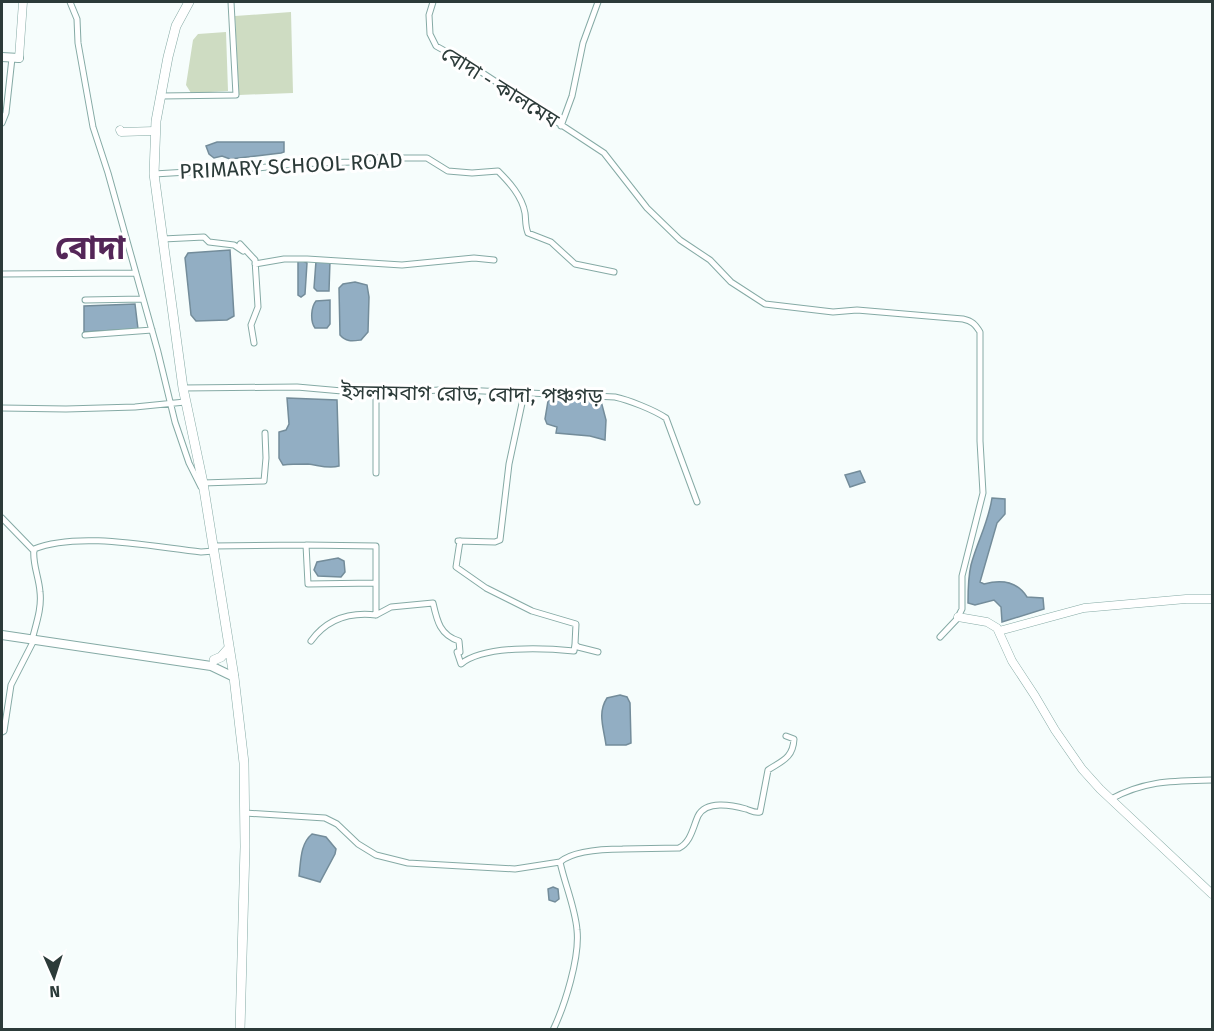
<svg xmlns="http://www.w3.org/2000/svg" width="1214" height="1031" viewBox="0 0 1214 1031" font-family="'Fira Sans','Noto Sans Bengali',sans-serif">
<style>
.green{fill:#cedcc2}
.water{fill:#92aec3;stroke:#738c9a;stroke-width:1.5}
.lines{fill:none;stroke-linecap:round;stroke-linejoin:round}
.street-casing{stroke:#85aaa5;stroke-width:7}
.secondary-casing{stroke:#85aaa5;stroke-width:9}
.primary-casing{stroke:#85aaa5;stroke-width:10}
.highway-casing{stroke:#85aaa5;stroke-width:10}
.street{stroke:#fff;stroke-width:5}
.secondary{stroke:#fff;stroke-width:8}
.primary{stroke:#fff;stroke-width:8}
.highway{stroke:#fff;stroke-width:9}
.labels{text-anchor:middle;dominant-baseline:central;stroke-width:6;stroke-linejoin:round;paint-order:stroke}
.street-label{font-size:21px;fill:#2c3b39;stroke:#fff}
.town-label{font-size:33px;font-weight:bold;fill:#542658;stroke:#fff}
</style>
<rect width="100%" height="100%" fill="#f6fdfc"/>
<!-- green -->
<path class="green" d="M291,12L293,93L239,95L235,16Z
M226,32L228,91L191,93L186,85L193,40L198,34Z"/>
<!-- water -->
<path class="water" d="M217,142H284V152L281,153L230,159L222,156L214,158L209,154L206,146Z
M230,250L234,316L227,320L196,321L191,315L185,258L188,253Z
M301,260L307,263L305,294L301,297L298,295V262Z
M316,261H330L329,291H317L314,288Z
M355,282L367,285L369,297L368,332L361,340C352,341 346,342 340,335L339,288L343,284Z
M330,300V324L327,328H315C310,321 311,307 316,301Z
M135,304L138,329L84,332V306Z
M287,398L337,400L339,466C328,469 318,465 308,464C300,464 291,464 283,465L279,458V432L286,430L289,424Z
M552,399L601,401L606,420L605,440L590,436L556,433L557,427L547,424L545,419L548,401Z
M860,471L865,482L850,487L845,475Z
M992,498L1005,499V514L997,523L980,582L984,584C1002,579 1017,581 1027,597L1043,598L1044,609L1002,622L1001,607L994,600L975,605L968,603C968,590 968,578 971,565C977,542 988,524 992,498Z
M338,558L344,561L345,572L341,577L318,576L314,570L317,562Z
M620,695L627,697L630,703L631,743L626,745H606C604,729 597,713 607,698Z
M312,834L326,837L336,849L335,854L320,882L299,876C301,861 300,844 312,834Z
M553,887L558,889L559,899L555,902L549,900L548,889Z"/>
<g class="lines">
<defs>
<path id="street" d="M70,2L77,19L78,43L93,127L108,173L158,352L175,422L189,463L201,487
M433,2L429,15L430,34L436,46L472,66L604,153L647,208L680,240L710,260L731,282L765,304L833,312L857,310L963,319C972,321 975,324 980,332V441L983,493L962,576V609L957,619L940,637
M161,96L236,95L231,2
M2,123L6,113L12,58
M561,126L572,96L583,43L598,2
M154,174L258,168L293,164L352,162L367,158H427L448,171L472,173L498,171C509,182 522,196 525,213C526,220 525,226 528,233L551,242L575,264L614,272
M163,239L204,237L209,242L234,245L243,251
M240,244L255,260L258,307L251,325L254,343
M255,264L284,259H307L402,265L474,258L494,260
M2,274L136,273
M85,300L143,299
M85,335L152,330
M183,388L297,387L376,394L439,390H462L615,397C629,400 654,410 666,418L697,502
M376,394V473
M2,408L66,409L135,407L185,402
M203,483L264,481L266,458L265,433
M2,518L34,551
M458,541L495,542L500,540L509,464L524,394
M460,541L456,567L486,588L532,611L576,624L575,644L578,647L598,652
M306,545L376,546V615C350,612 327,619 311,641
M213,546L306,545L308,584L375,583
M376,615L391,607L433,603C437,621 440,635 459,641L460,652H457L461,664C484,645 545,648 574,651L575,644
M32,640C36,624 42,608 40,592C39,577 32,563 34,549C79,531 153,547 201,552L214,551
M2,732L4,731L11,685L34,640
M1111,799C1146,780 1174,781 1212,780
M245,813L325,818L337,824L358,844L376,855L408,863L515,869L560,862
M623,849L679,848C691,842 693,827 698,816C706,800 732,805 746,809C752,811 754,813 760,812L768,770C782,761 793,758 794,739L786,736
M553,1030C565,1005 580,957 577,930C575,907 565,885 560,862C574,850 606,849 624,849"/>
<path id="secondary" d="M19,58L23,2
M120,130L121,132L154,131
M958,617L987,622L997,628L1012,661L1035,696L1055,730L1082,769L1100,789L1212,894
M999,631L1084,608L1186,599H1212"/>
<path id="primary" d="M2,57L19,58
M2,635L211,666L234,677"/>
<path id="highway" d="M189,2L176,26L168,57L156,121L154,174L183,388L203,483L234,677L244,763L245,847L240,1030
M214,660L221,657L229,648"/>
</defs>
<!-- street casing -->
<use href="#street" class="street-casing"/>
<!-- secondary casing -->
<use href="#secondary" class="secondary-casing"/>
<!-- primary casing -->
<use href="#primary" class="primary-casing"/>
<!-- highway casing -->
<use href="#highway" class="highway-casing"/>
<!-- street -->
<use href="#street" class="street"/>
<!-- secondary -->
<use href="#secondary" class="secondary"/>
<!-- primary -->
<use href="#primary" class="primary"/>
<!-- highway -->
<use href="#highway" class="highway"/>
</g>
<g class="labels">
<!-- street labels -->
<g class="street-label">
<text transform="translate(500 87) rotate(32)">বোদা - কালমেঘ</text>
<text transform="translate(291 166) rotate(-3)">PRIMARY SCHOOL ROAD</text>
<text transform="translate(472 394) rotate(1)">ইসলামবাগ রোড, বোদা, পঞ্চগড়</text>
</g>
<!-- town labels -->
<g class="town-label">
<text x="90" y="248">বোদা</text>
</g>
</g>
<!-- border -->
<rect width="1214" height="1031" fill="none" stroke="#2c3b39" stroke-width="6"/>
<!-- north arrow -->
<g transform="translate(54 977) rotate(177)" stroke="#ffffff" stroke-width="4.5" paint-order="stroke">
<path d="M0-4.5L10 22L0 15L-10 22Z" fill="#2c3b39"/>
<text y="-9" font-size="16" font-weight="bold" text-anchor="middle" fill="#2c3b39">N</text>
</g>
</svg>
